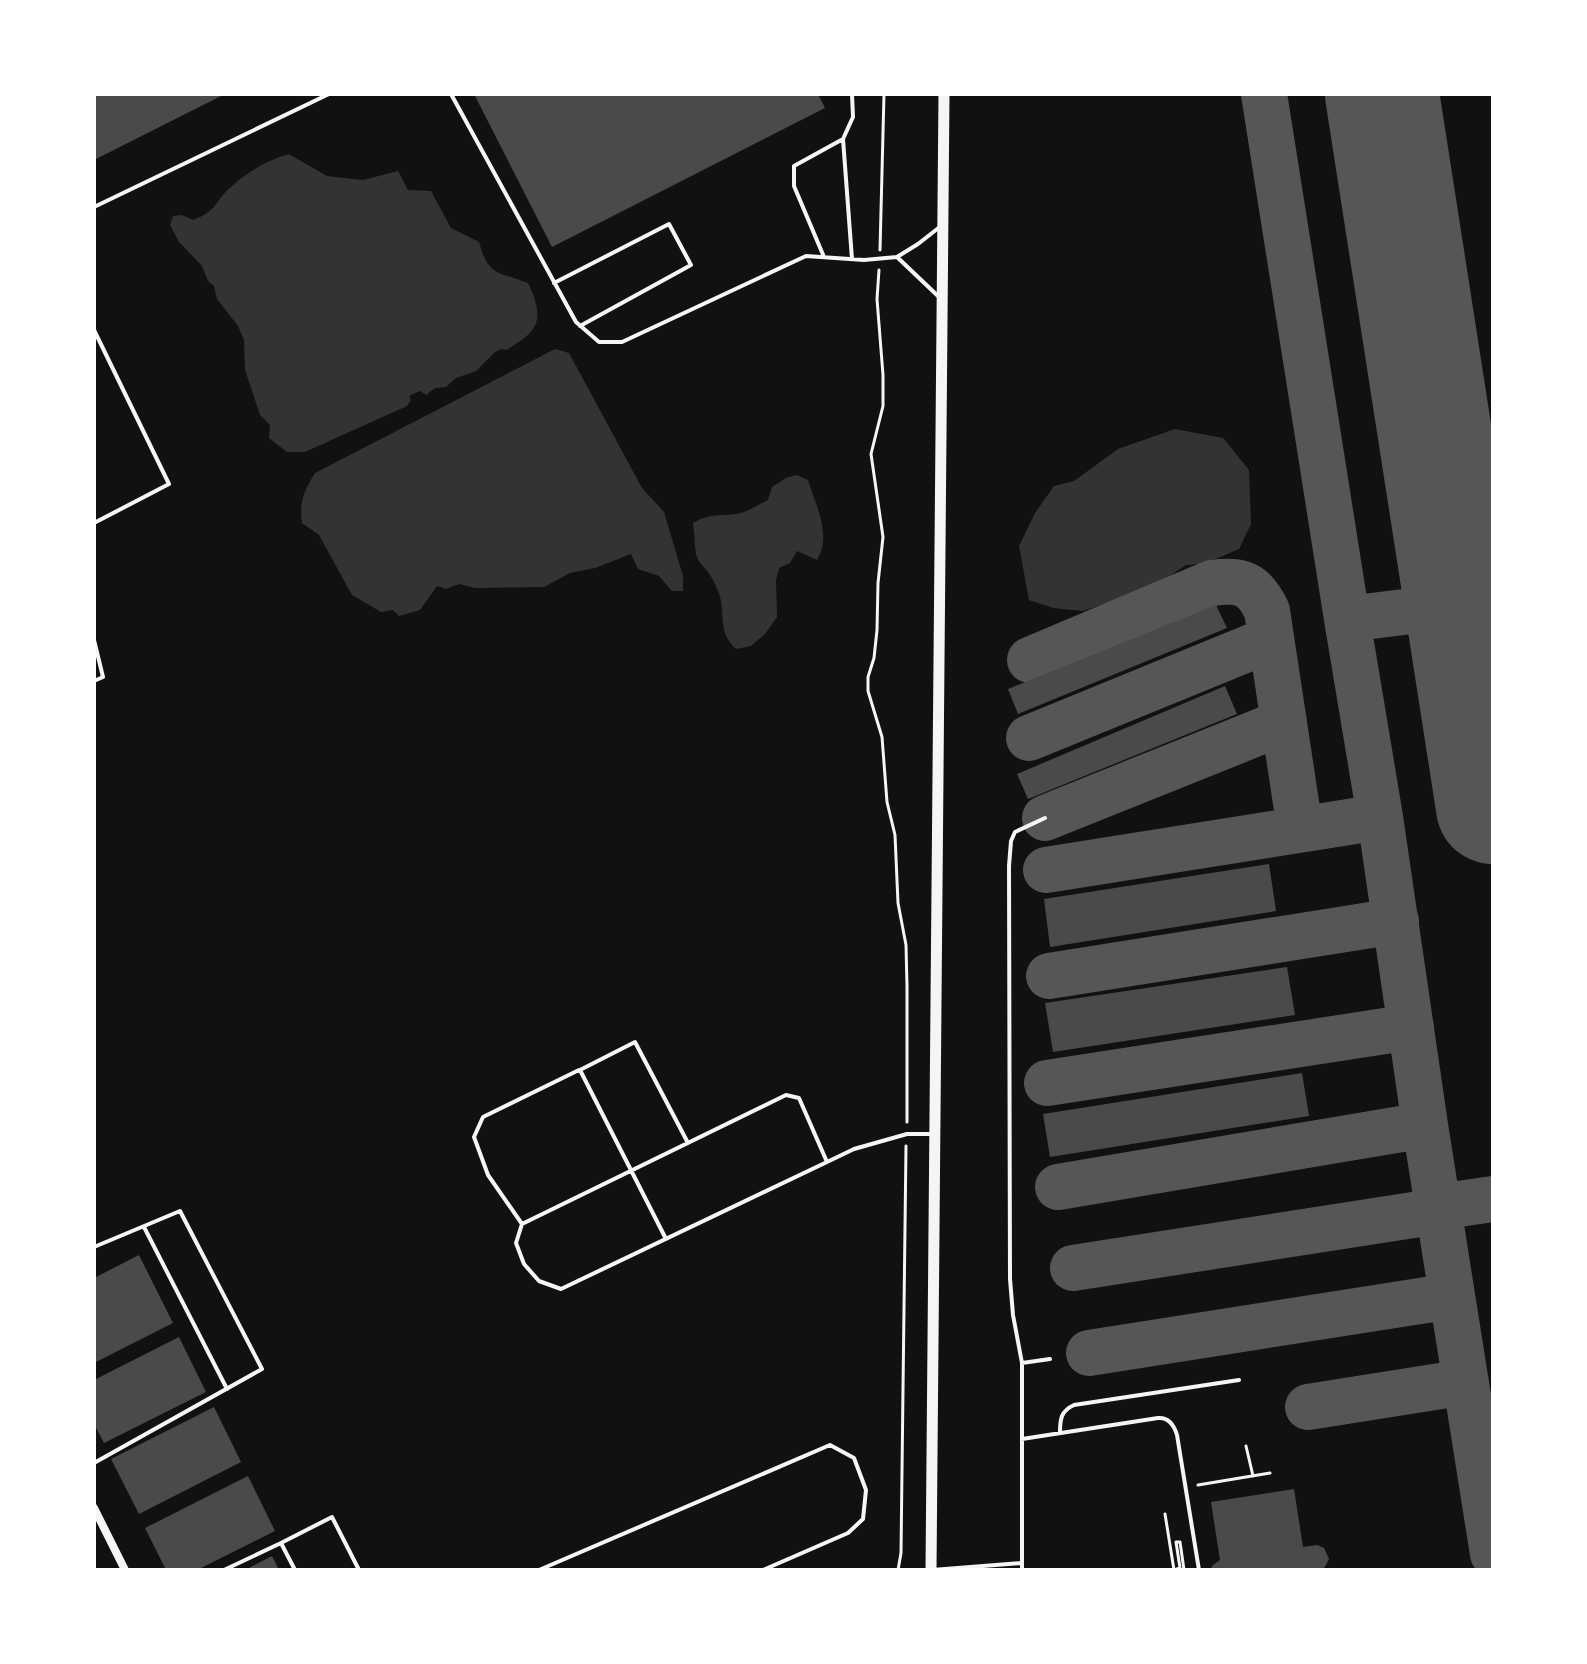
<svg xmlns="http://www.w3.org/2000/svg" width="1587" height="1664" viewBox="0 0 1587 1664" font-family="'PT Sans',sans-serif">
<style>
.water{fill:#333}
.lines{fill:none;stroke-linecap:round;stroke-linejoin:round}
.taxiway{stroke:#565656;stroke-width:46}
.runway{stroke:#565656;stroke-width:114}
.building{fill:#4a4a4a}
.path{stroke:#f5f5f5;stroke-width:3}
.service{stroke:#f5f5f5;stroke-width:4}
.minor{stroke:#f5f5f5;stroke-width:8}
.secondary{stroke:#f5f5f5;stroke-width:11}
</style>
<rect width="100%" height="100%" fill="#111"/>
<!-- water -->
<path class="water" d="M289,154L327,176L363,180L398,171L408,190L431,191L451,228L479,242C489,277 497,271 528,283C545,319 540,331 506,350L501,349L494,353L476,371L456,378L446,387L435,388L426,395L420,391L409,396L411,400L407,406L305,452H287L269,438L270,425L260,415L245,370L244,340L238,326L217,299L214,286L208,281L202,266L179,242L170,225L173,216L182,215L193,220C218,211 215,200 232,186C249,171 268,160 289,154Z
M555,349L569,353L642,488L664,512L683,576V591H672L659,576L638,569L631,554L595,568L570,573L544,587L475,588L459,584L446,589L437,586L420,610L399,616L393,610L381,612L352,595L319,535L302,523C299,502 304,491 315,473Z
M1175,429L1223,438L1249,470L1251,524L1239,549L1204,564L1186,565L1153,587L1083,611L1053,608L1029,600L1019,546L1035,513L1054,486L1074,481L1118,449Z
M797,475L808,480C816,506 832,535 817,560L797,551L790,563L779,568L776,580L777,617L765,634L751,646L736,649C716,631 727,613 718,591C716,586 713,579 710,575C705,567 698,563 696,554C694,544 695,533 693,523C713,511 726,518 744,512C752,509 760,504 768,500L772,487L786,478Z"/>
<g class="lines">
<!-- taxiway -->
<path class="taxiway" d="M1264,94L1347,619L1380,817L1425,1125L1493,1554
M1347,619L1461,605
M1030,660L1212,583C1241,579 1254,583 1267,611L1300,829
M1029,738L1271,639
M1045,818L1284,722
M1046,870L1380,817
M1049,976L1396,921
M1047,1083L1411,1027
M1058,1187L1425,1125
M1438,1207L1493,1199
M1073,1268L1439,1211
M1089,1353L1452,1296
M1308,1407L1466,1382"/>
<!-- runway -->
<path class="runway" d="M1382,94L1493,807"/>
</g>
<!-- building -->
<path class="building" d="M94,94H225L94,160Z
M474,94H818L825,108L552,247Z
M1216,605L1227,628L1018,714L1008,689Z
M1225,686L1237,714L1028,799L1017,774Z
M1269,864L1276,911L1050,947L1044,899Z
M1287,967L1295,1015L1053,1052L1045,1003Z
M1302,1073L1309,1116L1050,1157L1043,1114Z
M139,1255L173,1323L94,1363V1278Z
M179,1337L206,1392L104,1443L94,1424V1380Z
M214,1407L241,1462L139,1514L111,1459Z
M248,1476L275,1531L197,1570H166L145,1528Z
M1294,1489L1303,1547L1317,1545L1324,1548L1329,1559L1325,1567L1320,1570H1210L1213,1565L1220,1560L1211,1502Z
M272,1556L279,1570H245Z"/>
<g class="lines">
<!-- path -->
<path class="path" d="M880,250L884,94
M879,270L877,299L883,375V406L871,454L883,537L878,583L877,630L874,658L868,677V691L882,737L887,802L895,835L898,903L906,945L907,986V1122
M1246,1446L1253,1476
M1198,1485L1270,1473
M1165,1514L1174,1570
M898,1570L901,1553L906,1146
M1174,1570L1180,1568L1176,1542H1180L1184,1570"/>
<!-- service -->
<path class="service" d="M451,94L576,322L599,342H622L806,256L864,260L897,257L918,244L941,226
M843,139L852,259
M94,207L329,94
M824,257L794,186V166L843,139L853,117L852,94
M897,257L939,297
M554,283L669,224L691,265L580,326
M94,330L169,484L94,523
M94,640L103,677L94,681
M827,1162L799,1098L786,1095L522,1224L516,1243L524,1264L539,1281L561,1289L827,1162L854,1149L907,1134H932
M522,1224L488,1175L474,1137L483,1117L579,1070
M144,1227L227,1389
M666,1239L580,1070L635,1042L688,1143
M94,1247L180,1211L262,1369L94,1463
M1022,1363L1050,1359
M1060,1432C1060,1419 1061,1411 1074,1405L1239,1380
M1022,1439L1158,1418C1169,1417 1174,1425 1177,1435L1199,1570
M281,1543L332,1517L359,1570
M224,1570L281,1543L295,1570
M539,1570L830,1445L854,1458L866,1490L863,1519L848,1533L763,1570
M932,1570L1022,1563
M1022,1570V1363L1013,1315L1010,1279L1009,866L1011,841L1015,832L1045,818"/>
<!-- minor -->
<path class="minor" d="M94,1508L125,1570"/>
<!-- secondary -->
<path class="secondary" d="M931,1570L944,94"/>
</g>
<!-- border -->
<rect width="1587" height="1664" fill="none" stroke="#ffffff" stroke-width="192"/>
</svg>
